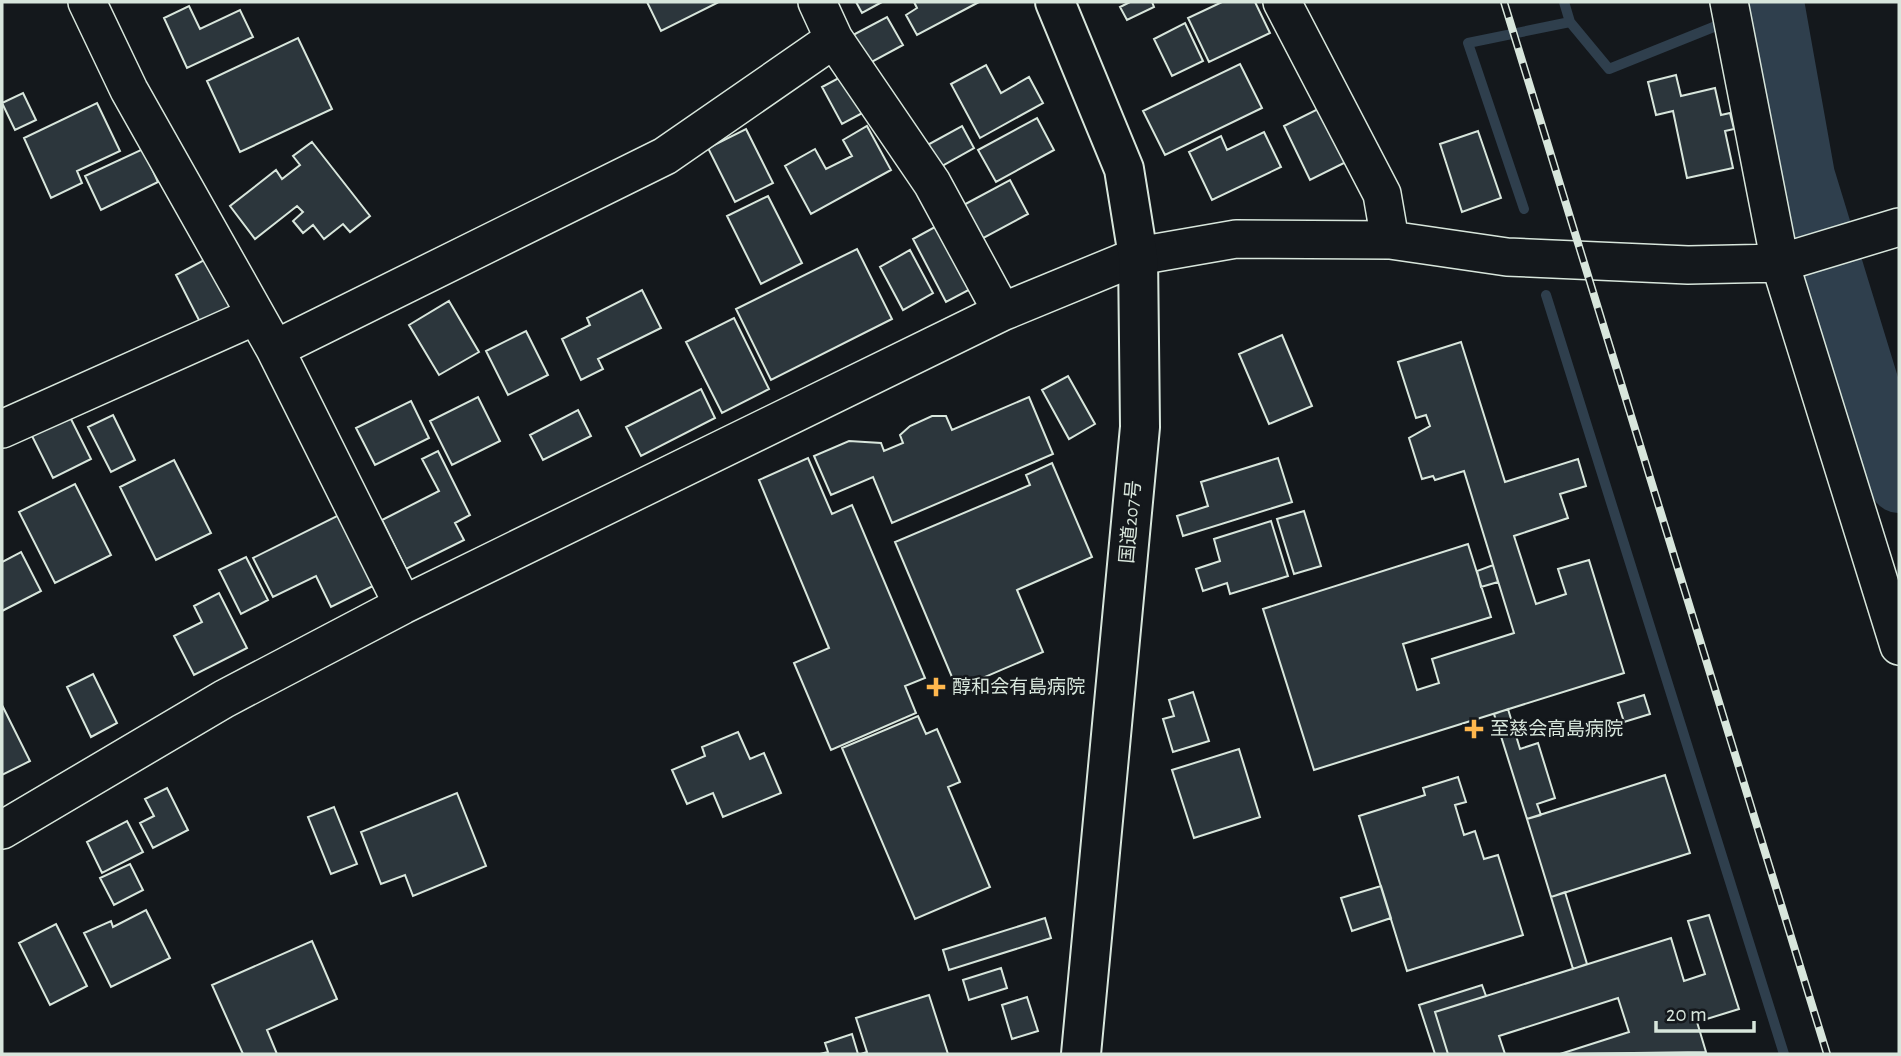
<svg xmlns="http://www.w3.org/2000/svg" width="1901" height="1056" viewBox="0 0 1901 1056" font-family="'Alegreya Sans','Noto Sans JP',sans-serif">
<style>
.lines{fill:none;stroke-linecap:round;stroke-linejoin:round}
.stream{stroke:#2f3f4d;stroke-width:10}
.river{stroke:#2f3f4d;stroke-width:60}
.building{fill:#2c363c;stroke:#d8e6dc;stroke-width:2}
.minor-casing{stroke:#d8e6dc;stroke-width:40}
.highway-casing{stroke:#d8e6dc;stroke-width:42}
.minor{stroke:#14181c;stroke-width:37}
.highway{stroke:#14181c;stroke-width:38}
.rail-casing{stroke:#d8e6dc;stroke-width:8}
.rail{stroke:#14181c;stroke-width:5;stroke-dasharray:16;stroke-linecap:butt}
.poi-dot{fill:#ffb74d;stroke:#14181c;stroke-width:2.5}
.labels{text-anchor:middle;dominant-baseline:central;stroke-width:5;stroke-linejoin:round;paint-order:stroke}
.street-label{font-size:19px;fill:#d8e6dc;stroke:#14181c}
.poi-label{font-size:19px;fill:#d8e6dc;stroke:#14181c;text-anchor:start}
</style>
<rect width="100%" height="100%" fill="#14181c"/>
<g class="lines">
<!-- stream -->
<path class="stream" d="M1564,2L1570,22L1609,69L1716,26L1775,12
M1524,209L1468,43L1570,22
M1546,295L1784,1054"/>
<!-- river -->
<path class="river" d="M1774,2L1805,176L1899,483"/>
</g>
<!-- building -->
<path class="building" d="M647,2H716L717,3L661,31Z
M856,2H882L862,13Z
M914,2H979L917,35L906,15L917,8Z
M1130,2H1152L1154,7L1127,20L1120,7Z
M1222,2H1255L1270,33L1209,62L1188,18Z
M189,6L200,29L240,10L253,37L187,68L164,18Z
M887,17L903,45L868,64L853,35Z
M1185,23L1203,61L1172,76L1154,39Z
M298,38L332,109L240,152L207,81Z
M1240,64L1262,108L1165,155L1143,111Z
M986,65L1001,93L1029,77L1043,103L980,138L951,84Z
M848,73L868,110L842,124L822,87Z
M1676,75L1681,96L1715,88L1721,115L1730,113L1734,129L1725,131L1733,168L1687,178L1673,111L1656,115L1648,82Z
M23,93L36,120L15,130L2,103Z
M97,103L120,151L77,171L82,183L51,198L24,138Z
M1320,108L1346,162L1310,180L1284,126Z
M1037,118L1054,150L996,182L978,150Z
M867,126L891,170L811,214L785,166L815,149L826,169L852,156L843,140Z
M962,126L974,148L933,171L922,148Z
M746,129L773,183L735,202L708,148Z
M1478,131L1501,198L1462,212L1440,144Z
M1264,132L1281,167L1212,200L1189,152L1221,136L1227,150Z
M312,142L370,216L350,232L343,224L324,239L313,225L303,233L293,221L303,212L297,206L255,239L230,206L276,170L282,179L300,165L293,156Z
M143,149L158,182L101,210L85,176Z
M1010,180L1028,214L976,242L958,208Z
M768,196L802,263L761,284L727,216Z
M944,222L978,285L946,302L913,239Z
M857,249L892,319L771,380L736,309Z
M910,250L933,293L903,310L880,267Z
M206,259L232,310L202,326L176,275Z
M642,290L661,328L598,359L603,369L581,380L562,339L590,325L587,318Z
M449,301L479,352L439,375L409,325Z
M734,318L769,389L722,413L686,342Z
M526,331L548,375L508,395L486,351Z
M1282,335L1312,406L1269,424L1239,354Z
M1461,342L1505,482L1578,459L1586,486L1560,494L1568,518L1514,536L1536,604L1566,594L1558,569L1589,560L1624,673L1314,770L1263,609L1468,544L1491,617L1403,644L1417,690L1439,683L1432,659L1514,633L1464,471L1435,480L1433,476L1422,479L1409,438L1430,426L1426,415L1416,418L1398,362Z
M1068,376L1095,424L1069,439L1042,390Z
M701,389L715,418L641,456L626,427Z
M478,397L500,441L452,465L430,421Z
M1029,397L1053,454L892,523L873,477L831,495L814,456L849,441L881,443L884,451L903,443L900,435L910,426L932,416H946L952,430Z
M411,401L429,438L375,465L356,428Z
M578,410L591,436L543,460L530,435Z
M67,411L91,459L53,478L29,430Z
M113,415L135,460L111,472L88,427Z
M438,451L470,515L455,523L464,540L406,569L382,520L439,491L422,459Z
M808,458L832,514L852,505L925,678L905,686L916,713L831,750L794,663L829,648L759,480Z
M1278,458L1292,502L1183,536L1177,516L1208,506L1201,482Z
M174,460L211,533L156,560L120,487Z
M1052,463L1092,557L1017,590L1043,652L957,689L895,542L1030,485L1026,475Z
M75,484L111,555L55,583L19,512Z
M1304,511L1321,566L1294,574L1277,519Z
M341,514L377,584L331,607L316,576L273,597L253,558Z
M1271,521L1288,576L1230,594L1227,583L1203,591L1196,569L1220,561L1214,539Z
M21,552L41,591L2,611V562Z
M246,557L268,600L241,614L219,570Z
M1493,565L1498,582L1481,587L1477,571Z
M219,593L247,648L194,675L174,636L202,622L194,606Z
M93,674L117,723L91,737L67,687Z
M1193,692L1209,741L1173,752L1163,719L1174,716L1169,700Z
M1644,695L1650,714L1624,722L1618,703Z
M3,707L30,761L2,775V708Z
M1508,709L1520,749L1538,743L1555,798L1537,804L1541,815L1527,819L1494,714Z
M918,716L926,734L937,729L960,782L948,787L990,887L915,919L842,748Z
M738,732L750,759L764,753L781,793L723,817L713,793L687,804L672,770L705,756L702,747Z
M1239,749L1260,817L1194,838L1172,770Z
M1665,775L1690,853L1551,897L1527,819Z
M1458,777L1466,802L1455,805L1464,835L1475,831L1484,859L1498,855L1523,935L1407,971L1359,816L1425,795L1423,788Z
M167,788L188,830L153,848L140,823L154,816L145,799Z
M457,793L486,866L413,896L405,875L381,884L361,832Z
M334,807L357,864L331,874L308,817Z
M127,821L143,852L102,873L87,842Z
M130,864L143,890L114,905L100,878Z
M1381,886L1391,918L1352,931L1341,898Z
M1565,892L1587,964L1573,969L1551,897Z
M146,910L170,958L111,987L84,933L111,921L113,927Z
M1709,915L1739,1009L1697,1022L1706,1052L1560,1054L1629,1032L1618,998L1499,1036L1505,1054H1448L1435,1012L1671,938L1684,981L1705,974L1688,921Z
M1045,918L1051,938L949,970L943,950Z
M56,924L87,986L50,1005L19,943Z
M312,941L337,999L267,1030L277,1054H243L212,985Z
M1001,968L1007,988L969,1000L963,980Z
M1482,985L1486,996L1435,1012L1448,1054H1435L1419,1005Z
M929,995L948,1054H861L867,1052L856,1018Z
M1027,997L1038,1031L1012,1039L1002,1005Z
M852,1034L858,1054H820L828,1052L825,1043Z"/>
<g class="lines">
<defs>
<path id="minor" d="M87,2L129,90L275,349L403,605
M817,2L834,39
M1282,2L1382,194L1390,240
M1729,2L1780,263L1899,646
M275,349L665,156L834,39L932,183L1002,312
M2,429L255,316
M2,830L224,699L403,605L1002,312L1138,256L1236,239L1390,240L1507,257L1688,265L1780,263L1899,227"/>
<path id="highway" d="M1055,2L1124,169L1138,256L1140,427L1081,1054"/>
</defs>
<!-- minor casing -->
<use href="#minor" class="minor-casing"/>
<!-- highway casing -->
<use href="#highway" class="highway-casing"/>
<!-- minor -->
<use href="#minor" class="minor"/>
<!-- highway -->
<use href="#highway" class="highway"/>
<defs>
<path id="rail" d="M1504,2L1827,1054"/>
</defs>
<!-- rail casing -->
<use href="#rail" class="rail-casing"/>
<!-- rail -->
<use href="#rail" class="rail"/>
</g>
<!-- markers -->
<g class="poi-dot">
<path d="M932.5 676.5h7v7h7v7h-7v7h-7v-7h-7v-7h7z"/>
<path d="M1470.5 718.5h7v7h7v7h-7v7h-7v-7h-7v-7h7z"/>
</g>
<g class="labels">
<!-- street labels -->
<g class="street-label">
<text transform="translate(1131 522) rotate(-85)">国道207号</text>
</g>
<!-- poi labels -->
<g class="poi-label">
<text x="952" y="687">醇和会有島病院</text>
<text x="1490" y="729">至慈会高島病院</text>
</g>
</g>
<!-- border -->
<rect width="1901" height="1056" fill="none" stroke="#d8e6dc" stroke-width="7"/>
<!-- scale -->
<path d="M1656 1021v10h98v-10" fill="none" stroke="#d8e6dc" stroke-width="3.5"/>
<text x="1666" y="1021" font-size="21" fill="#d8e6dc" stroke="#14181c" stroke-width="5" paint-order="stroke">20 m</text>
</svg>
